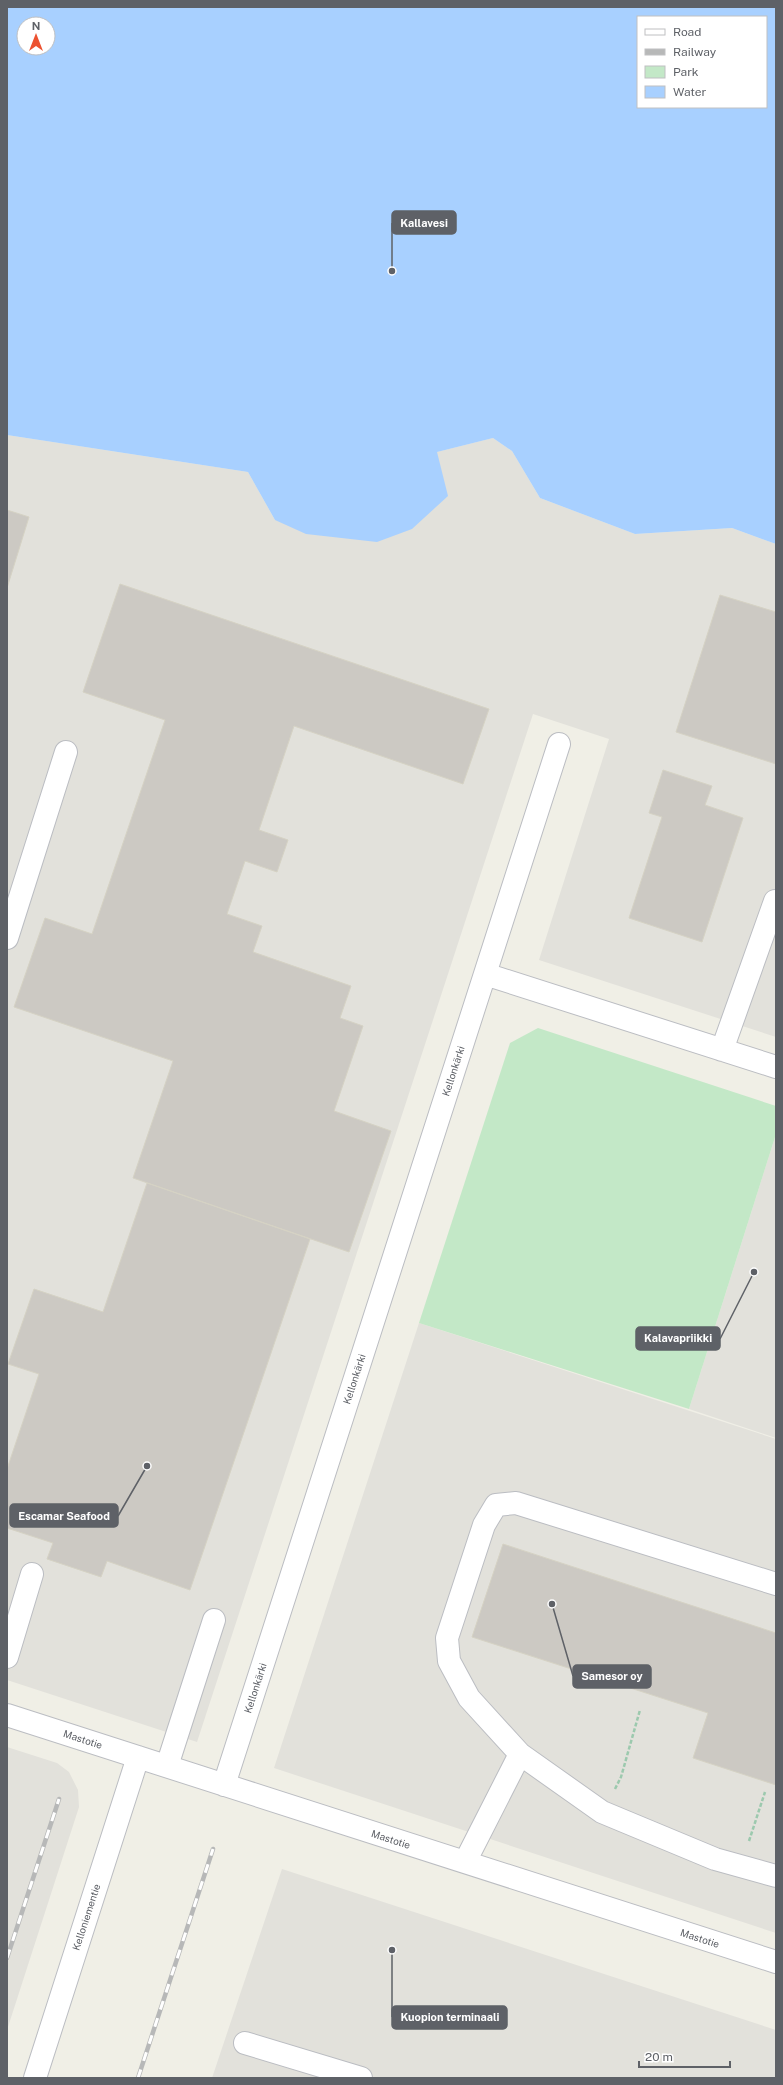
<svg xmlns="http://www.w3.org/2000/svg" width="783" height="2085" viewBox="0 0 783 2085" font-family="'Public Sans',sans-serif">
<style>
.industrial{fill:#e2e1db}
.green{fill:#c3e8c7}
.water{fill:#a8d0ff;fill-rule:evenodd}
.building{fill:#ccc9c3;stroke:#d5d2c4}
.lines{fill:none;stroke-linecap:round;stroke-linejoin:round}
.minor-casing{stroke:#bbbdc2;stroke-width:24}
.path{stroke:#9cc9ae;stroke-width:2.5;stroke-dasharray:4 2;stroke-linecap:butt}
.minor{stroke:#fff;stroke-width:22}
.rail-casing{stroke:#b7b8b8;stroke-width:4.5}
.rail{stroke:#fff;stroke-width:3;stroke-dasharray:9;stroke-linecap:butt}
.labels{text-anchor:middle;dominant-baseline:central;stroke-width:3;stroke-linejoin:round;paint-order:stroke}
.street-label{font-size:10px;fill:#5e6167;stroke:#fff}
.leader{fill:none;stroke:#5e6167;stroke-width:1.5}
.callout-dot{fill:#5e6167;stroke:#fff;stroke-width:1.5}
.callout{fill:#5e6167;stroke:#5e6167;stroke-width:1.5}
.callout-label{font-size:11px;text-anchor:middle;font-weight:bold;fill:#fff}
</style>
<rect width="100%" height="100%" fill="#f0efe6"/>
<!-- industrial -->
<path class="industrial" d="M7,435L248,472L275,520L437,452L493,438L512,451L540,498L635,534L732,528L776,544V1037L539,960L609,739L533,714L197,1742L7,1680Z
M776,1134V1438L689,1409Z
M419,1323L776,1439V1933L274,1768Z
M7,1747L57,1763L69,1772L78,1790L79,1807L7,2030Z
M282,1869L776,2030V2078H212Z"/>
<!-- green -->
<path class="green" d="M538,1028L776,1106V1134L689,1409L419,1323L510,1043Z"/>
<!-- water -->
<path class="water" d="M7,7H776V544L732,528L635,534L540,498L512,451L493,438L437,452L448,496L412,529L377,542L306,534L275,520L248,472L7,435ZM638,17H766V107H638ZM24,24H48V48H24Z"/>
<!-- building -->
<path class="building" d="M7,510L29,517L7,588Z
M120,584L489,709L463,784L294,726L259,830L288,840L277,872L245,861L227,914L262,926L253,952L351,986L340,1018L363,1026L334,1111L391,1131L349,1252L133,1178L173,1061L14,1007L45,918L92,934L165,720L83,692Z
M720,595L776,612V764L676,732Z
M663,770L712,786L705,805L743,818L702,942L629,918L662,817L649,813Z
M147,1183L310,1239L190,1590L107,1561L101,1577L47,1559L53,1543L7,1528V1469L39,1374L8,1364L34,1289L103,1312Z
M503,1544L776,1633V1785L693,1758L708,1713L472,1637Z"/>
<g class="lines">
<defs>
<path id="minor" d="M7,938L66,752
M485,974L776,1067
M722,1050L775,901
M776,1584L516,1503L496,1505L484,1525L447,1638L449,1661L469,1698L520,1754L602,1812L715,1859L776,1876
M7,1657L32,1574
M7,1715L776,1962
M167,1766L214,1620
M224,1785L559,744
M465,1862L520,1754
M245,2043L361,2078
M35,2078L138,1757"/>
</defs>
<!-- minor casing -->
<use href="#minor" class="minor-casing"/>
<!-- path -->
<path class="path" d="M615,1789L621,1777L640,1710
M749,1841L765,1792"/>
<!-- minor -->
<use href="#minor" class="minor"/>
<defs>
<path id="rail" d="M7,1958L59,1799
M138,2078L213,1849"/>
</defs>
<!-- rail casing -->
<use href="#rail" class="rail-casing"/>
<!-- rail -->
<use href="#rail" class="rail"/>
</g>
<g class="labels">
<!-- street labels -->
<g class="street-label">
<text transform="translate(453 1071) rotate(-72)">Kellonkärki</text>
<text transform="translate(354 1379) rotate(-72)">Kellonkärki</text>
<text transform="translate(255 1688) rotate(-72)">Kellonkärki</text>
<text transform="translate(83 1739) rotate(18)">Mastotie</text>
<text transform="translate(391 1839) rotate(18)">Mastotie</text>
<text transform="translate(86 1917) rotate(-72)">Kelloniementie</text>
<text transform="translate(700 1938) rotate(18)">Mastotie</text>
</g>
</g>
<!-- callouts -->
<path class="leader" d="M392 271L392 223M754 1272L720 1339M147 1466L118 1516M552 1604L573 1676M392 1950L392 2017"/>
<g class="callout-dot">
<circle cx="392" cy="271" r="4"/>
<circle cx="754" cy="1272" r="4"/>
<circle cx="147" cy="1466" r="4"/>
<circle cx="552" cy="1604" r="4"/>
<circle cx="392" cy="1950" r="4"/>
</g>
<g class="callout">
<rect x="392" y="211" width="64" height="23" rx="4"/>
<rect x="636" y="1327" width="84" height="23" rx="4"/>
<rect x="10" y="1504" width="108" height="23" rx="4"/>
<rect x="573" y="1665" width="78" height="23" rx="4"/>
<rect x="392" y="2006" width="115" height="23" rx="4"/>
</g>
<g class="callout-label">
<text x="424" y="227">Kallavesi</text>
<text x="678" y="1342">Kalavapriikki</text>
<text x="64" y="1520">Escamar Seafood</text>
<text x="612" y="1680">Samesor oy</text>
<text x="450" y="2021">Kuopion terminaali</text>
</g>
<!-- border -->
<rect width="783" height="2085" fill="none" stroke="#5e6167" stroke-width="16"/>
<!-- legend -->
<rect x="637" y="16" width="130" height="92" fill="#ffffff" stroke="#bfc0c2"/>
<rect x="645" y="29" width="20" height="6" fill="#ffffff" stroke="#bfc0c2"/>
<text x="673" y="36" font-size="12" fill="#5e6167">Road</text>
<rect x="645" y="49" width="20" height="6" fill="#b7b8b8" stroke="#bfc0c2"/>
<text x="673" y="56" font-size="12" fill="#5e6167">Railway</text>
<rect x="645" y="66" width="20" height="12" fill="#c3e8c7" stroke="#bfc0c2"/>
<text x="673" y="76" font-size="12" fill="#5e6167">Park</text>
<rect x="645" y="86" width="20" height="12" fill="#a8d0ff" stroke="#bfc0c2"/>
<text x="673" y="96" font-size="12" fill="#5e6167">Water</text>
<!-- north arrow -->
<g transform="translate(36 36)"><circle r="19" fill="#ffffff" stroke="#bfc0c2"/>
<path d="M0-3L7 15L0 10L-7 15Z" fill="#ec5231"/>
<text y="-6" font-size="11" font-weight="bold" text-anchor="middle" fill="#5e6167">N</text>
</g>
<!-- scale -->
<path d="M639 2061v6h91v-6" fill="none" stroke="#5e6167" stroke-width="2"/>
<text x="645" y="2061" font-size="12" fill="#5e6167" stroke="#ffffff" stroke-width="3" paint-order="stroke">20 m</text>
</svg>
